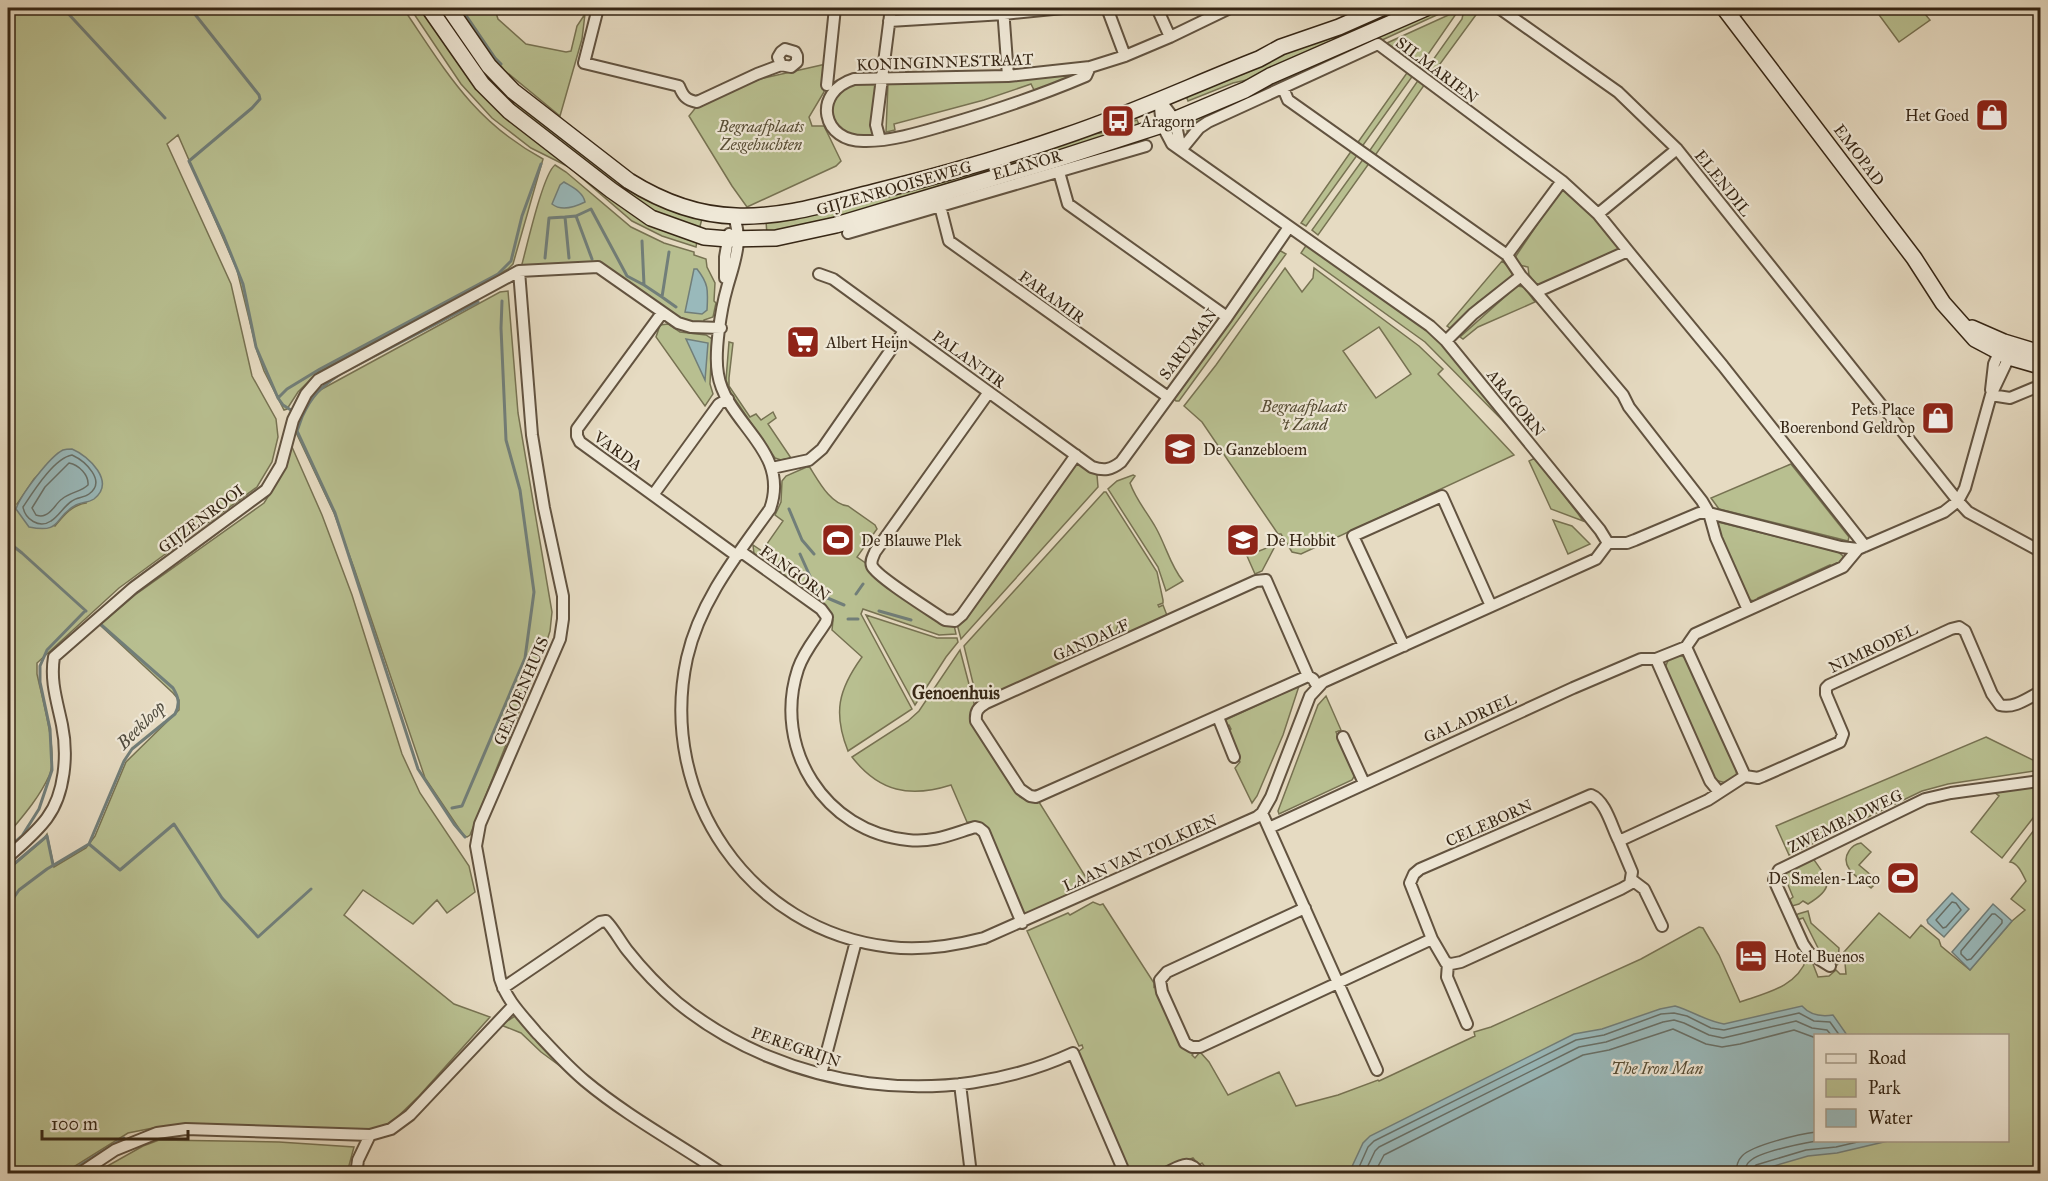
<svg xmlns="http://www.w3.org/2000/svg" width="2048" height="1181" viewBox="0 0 2048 1181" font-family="'IM FELL Great Primer',serif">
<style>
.green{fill:#b8bf90;stroke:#777252;stroke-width:1.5;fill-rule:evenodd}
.water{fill:#99b9bb;stroke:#717e79;stroke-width:1.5}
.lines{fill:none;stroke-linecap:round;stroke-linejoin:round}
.shore{stroke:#687068;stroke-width:1.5}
.stream{stroke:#717e79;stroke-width:3}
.street-casing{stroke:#625340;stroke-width:14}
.secondary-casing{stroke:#362615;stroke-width:18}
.street{stroke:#efe8d7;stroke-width:10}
.secondary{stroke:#efe8d7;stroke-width:15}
.labels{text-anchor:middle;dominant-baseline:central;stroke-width:4.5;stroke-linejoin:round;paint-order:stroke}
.street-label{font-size:16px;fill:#362615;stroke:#efe8d7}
.poi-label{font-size:16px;fill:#362615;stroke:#efe8d7;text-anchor:start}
.park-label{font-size:16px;font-style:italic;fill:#564c34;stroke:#efe8d7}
.neighbourhood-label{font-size:18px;font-weight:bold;fill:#362615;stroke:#efe8d7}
.water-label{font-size:18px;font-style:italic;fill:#4f4b3e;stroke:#efe8d7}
</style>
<rect width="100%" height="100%" fill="#e6dbc2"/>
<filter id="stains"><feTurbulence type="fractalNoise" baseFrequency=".00333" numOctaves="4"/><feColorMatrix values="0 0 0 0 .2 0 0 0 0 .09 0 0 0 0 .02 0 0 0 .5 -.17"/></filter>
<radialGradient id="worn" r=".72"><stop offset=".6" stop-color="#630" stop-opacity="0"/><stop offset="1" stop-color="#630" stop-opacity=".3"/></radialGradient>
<!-- green -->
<path class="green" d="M8,8H403C446,71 473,121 543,159L513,264L508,269L318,372L298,392L287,409L284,410L264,371L257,351L237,270L178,135L167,144L231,284L252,376L276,419L278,437L272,462L257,487L119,588L37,663V674C42,698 59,755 49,776C39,798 23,816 8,834ZM62,451L86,503C72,505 64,515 55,526L17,504L34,479Z
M410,8H425L472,77L662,230L697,241L696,247L662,236L632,221L569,167L531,148L492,118L461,84Z
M432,8H445L470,44L569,139L703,215L699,230L647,210L499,98Z
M459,8H497L496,13L498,19L526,44L566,52L571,51L577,26L585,14L582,39L560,116L504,70Z
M1389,8H1417L1251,79L1233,83L1188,101L1185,93L1270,60Z
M1431,8H1452L1199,124L1188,134L1187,131L1190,130L1189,124L1195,121L1193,115Z
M1469,8H1481L1429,79L1423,74L1462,19L1464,10Z
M1874,8H1920L1930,20L1899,42Z
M1455,12L1456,14L1418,69L1413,65L1416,61L1413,59L1412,61L1387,43Z
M826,64L824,92L809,117L812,126H824L841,161L836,166L747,207L732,186L689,116L697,106L760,79Z
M1409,70L1414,74L1361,148L1356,145Z
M1079,74L1035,92L1031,84L984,100L894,124L895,130L886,132L888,83L1014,80Z
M1419,79L1425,84L1374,157L1368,153Z
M877,80L876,138H853L830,121C835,84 842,85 877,80Z
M1137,120L1141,129L812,227L767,235L766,221L1067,137L1101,133Z
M1352,150L1358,154L1306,226L1301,223Z
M1364,158L1370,162L1318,235L1312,230Z
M555,165L566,172L631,227L664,243L694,252V255L706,259L707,267L715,283L714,301L716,303L713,317L704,320V323L685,322L609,269L525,266L522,264C527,246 543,174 555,165Z
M1563,186L1603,227L1621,251L1540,289L1529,275L1528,267L1519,265L1514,259Z
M1307,244L1434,335L1447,347L1517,435L1425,342L1301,253Z
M1279,250L1286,254L1179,401H1176L1173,398Z
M1502,261L1512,270V278L1478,302L1450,328L1447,326Z
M1285,268L1302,292L1313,278L1314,268L1419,346L1443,369L1438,374L1514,455L1301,554L1292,552L1281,534H1278L1202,422L1184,406L1216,365ZM1379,327L1411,374L1376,398L1343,351Z
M1517,286L1524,287L1535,302L1478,327L1463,339L1460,337Z
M508,291L518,413L552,612L550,631L545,647L470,835L467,837L464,836L425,778L354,568L334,513L294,428C302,413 309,399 322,389L500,292Z
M668,324L680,332L706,335L712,339L710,384L713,394L705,406L656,337L660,325Z
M729,342L733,343L729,378V386L750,417L756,414L761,420L773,412L776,418L768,424L791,458L781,460L775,458L730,392L726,380Z
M292,447L322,515L352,595L402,754L420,793L469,866L475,892L447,913L437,900L413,924L363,890L344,915L454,1004L490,1017L419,1096L388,1126L377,1130L176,1126L153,1128L128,1133L64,1173L8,1174V870L42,841L47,834L54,867L86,848L95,836L126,762L179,710V700L173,693L100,625L135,595L264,503L273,489L289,448Z
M1535,458L1579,515L1583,521L1551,509L1529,461Z
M1076,462L1097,475L1098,487L961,639L957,624Z
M1791,464L1849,537L1848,541L1719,509L1711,498Z
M809,466C818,480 830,504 848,506L875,525L877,529L857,557L867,564L872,575L943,624L954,625L956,634L939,635L863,609L861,614L912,709L848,751C833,713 838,690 862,657L832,630L833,620L828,611L754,554L753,545L762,551L783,521L775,515L781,502L782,481L786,476Z
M1133,475L1135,476L1130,483C1136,500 1147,512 1156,528C1166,546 1171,567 1183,581L1166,591L1158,567L1108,489L1117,481Z
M1104,492H1106L1157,572L1163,600V603L1158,605L1159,607L1163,605L1168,618L1123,638L1120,631L1122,623L1125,621L1123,618L1119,620L1116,633L1119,640L978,704L964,646Z
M1553,520L1572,526L1590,544L1568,554Z
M1718,522L1838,552L1843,556V562L1832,567L1830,565L1758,598L1759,602L1750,600L1716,527Z
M1274,545V548L1262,571L1255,574L1247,556Z
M866,615L937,638H957L958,642L946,657L915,705Z
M960,650L975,707L971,714L972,722L1020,797L1030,802H1039L1087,879L1084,881L1086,886L1024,915L987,830L983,824L967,822L951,785C910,798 879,792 852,757L908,721L919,711Z
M1676,654L1687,658L1737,767L1736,777L1726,783L1715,780L1665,668L1669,658Z
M1299,686L1283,735L1257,796L1252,803L1235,768L1240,762L1226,732L1231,729L1229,725L1225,726L1223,721Z
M1326,696L1341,730L1336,732L1355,775L1352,780L1279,814L1278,811L1318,705Z
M1986,737L2033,760L2038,765L2040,763V770L1948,784L1922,791L1789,855L1776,826Z
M2040,782V809L2002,858L1971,832L1999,796L1990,789Z
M2040,822V1173L1205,1174L1203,1170L1206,1168L1202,1163L1199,1165L1193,1158L1155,1173H1130L1075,1054L1083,1048L1082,1045L1079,1046L1027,931L1068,913L1070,915L1093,902L1100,905L1103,904L1154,983V987L1157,985L1196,1051L1192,1055L1195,1058L1200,1052L1209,1062L1228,1095L1279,1072L1296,1106L1338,1095L1378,1080L1379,1081L1475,1036L1474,1032L1491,1027L1641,959L1699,927L1703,928L1719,955L1740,1002C1766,993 1797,987 1807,958L1811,959L1818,977L1829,976L1836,970L1840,974H1846L1844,952L1879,913L1910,938L1921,925L1939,940L1941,946L1970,970L2012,921L2025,910L2011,899L2026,881C2022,873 2018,863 2010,862ZM1816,1036H2008V1140H1816Z
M1861,843L1871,852L1859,865L1878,881L1871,888C1860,879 1838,867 1849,851C1852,846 1855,844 1861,843Z
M1812,857C1829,881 1836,887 1808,904L1803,901L1799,904L1792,906L1788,901L1793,897L1786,880L1780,883L1779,874Z
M1808,911L1811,923L1839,948L1838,964L1836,966L1817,954L1820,952L1803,918L1797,920L1795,917L1798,914Z
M515,1016L520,1017L564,1069L541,1052L521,1033L501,1025Z
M159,1140L279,1142L354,1147L347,1173H95L143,1146Z"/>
<!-- water -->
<path class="water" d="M564,182C572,187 583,192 585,202C575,207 562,212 552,204L560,185Z
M694,269H697C709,284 708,291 707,310L702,314L685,312Z
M686,339L708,343L705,380Z
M72,449C89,456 116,482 94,499C88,503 82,502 76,505C53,517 63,534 29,527L16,509C20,496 50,456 63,450C66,449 69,449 72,449Z
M1952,893L1969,909L1944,937L1928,923L1927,920Z
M1993,904L2012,921L1970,970L1952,952Z
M1675,1006C1692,1011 1706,1021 1724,1024L1802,1006C1810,1015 1821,1017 1833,1015L1847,1035L1816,1036V1140L1888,1141L1837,1153L1808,1156L1757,1171L1733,1173H1349L1363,1143L1370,1136L1574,1034L1602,1029L1660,1009Z"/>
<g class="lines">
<!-- shore -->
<path class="shore" d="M72,455C85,461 107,481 89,494C84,498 77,497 72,501C64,506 59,516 51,521C39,529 25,519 23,507C33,492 54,458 72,455Z
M69,463C79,465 89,475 88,485C81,492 70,492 62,499C56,503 52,513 45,515C41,517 39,516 36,515L32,508L45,487Z
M1952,902L1956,903L1961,910L1946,927L1943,928L1936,920Z
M1992,914H1995L2002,920V923L1971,959L1967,960L1961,954V951Z
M1356,1174L1368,1147L1374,1141L1576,1040L1604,1035L1661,1014L1674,1013L1687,1016L1711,1028L1724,1030L1799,1013L1814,1021L1830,1022L1840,1036
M1364,1174L1375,1151L1379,1147L1579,1047L1606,1042L1663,1022L1674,1020L1684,1023L1709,1035L1723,1038L1796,1021L1812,1028L1827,1030L1832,1036
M1374,1174L1384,1155L1583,1055L1609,1050L1673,1029L1706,1044L1722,1047L1740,1044L1794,1030L1816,1038
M1736,1174C1736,1167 1737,1161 1742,1156C1752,1145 1800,1134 1816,1132
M1745,1174C1745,1168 1746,1164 1750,1161C1761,1151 1808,1142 1824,1140
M1752,1174L1753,1169L1756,1165L1806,1150L1836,1147L1866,1140"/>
<!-- stream -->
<path class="stream" d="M63,8L165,118
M190,8L259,95L260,99L252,108L189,161L224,237L243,284L256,347L278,398L283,405L294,412
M461,8L495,58L501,64
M642,241L644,285L662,297
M669,252L662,297L676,307
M545,258L549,218L565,217
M569,258L565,217L576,216
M592,259L576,216L591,209L627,276L644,285
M278,398L287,389L320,369L498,274L511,261L522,216L541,164
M300,416L302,417C312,395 320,388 340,374L478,302
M302,417L297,431L335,513L418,769L454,824L465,837
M789,509L802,540L814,554
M8,542L22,553L86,611
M800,554L818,594L844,605
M856,594L863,584
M879,611L911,620
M848,619H858
M452,808L462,806L525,658L534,592L520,490L506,440L501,328L502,301
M89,844L120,870L174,824L222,898L258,937L311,889
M8,848L22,836L39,809L52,770L50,729L40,682V666L47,650L85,611
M8,869L47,836L53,865
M8,906L19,890L47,869L89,844L124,761L132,749L175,714C180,704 179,698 173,688L98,622
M66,1174L124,1138
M96,1174L101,1170"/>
<defs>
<path id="street" d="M598,8L584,63L679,86C683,96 686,100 697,102L757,74L781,65L791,67L797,62V56L795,52L785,49L781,52L778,57L781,65
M1003,8L1008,76
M1107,8L1125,56
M1157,8L1170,37
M1499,8L1618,92L1677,149L1958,501L1968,512L2040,551
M1730,16L1741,8
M889,21L1004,14L1063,8
M1090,67L1086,76C1039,96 991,112 942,126C918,133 891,141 866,141C821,143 812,92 854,79L1008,76L1090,67L1125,56L1170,37L1230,8
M827,85L835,8
M1283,88L1288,100L1507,255L1521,276L1536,292L1628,251L1598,214L1562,181L1507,255
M1159,99L1162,125L1172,144L1430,326L1446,341L1600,530L1608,543
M1159,99L1175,120L1181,150
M880,140L876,125L891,8
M1181,150L1199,128L1208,122L1378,44L1562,181
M1059,172L1068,204L1227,317
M940,206L949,241L1168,397
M1598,214L1677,149
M734,216C736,223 738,232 738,239C738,255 731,273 727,288C721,309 714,353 718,374C726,424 791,450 770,509C737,555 700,601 687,658C657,795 749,931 890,947C922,951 953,946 984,938L1257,817L1262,813L1271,797L1310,696L1323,682L1596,559L1608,543
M848,233L1146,146
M1628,251L1723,366L1865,546
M519,271L532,435L544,508L563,596V619L560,639L480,824L476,846L500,979C507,1001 522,1015 536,1032C552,1049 567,1066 585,1081C627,1116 677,1143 723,1174
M819,274L833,279L1092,467C1104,471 1111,470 1121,462L1227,317L1289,227
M725,278V257L729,234
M1536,292L1623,395L1629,407L1702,501L1709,513L1716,538L1748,610
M662,313L577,429V436L580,442L737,556
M1446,341L1473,314L1521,276
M1991,390L1994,364L2001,348
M989,392L875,552C873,557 870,561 872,566C877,577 932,611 945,620L955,621L962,615L1076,455
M1991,395L2010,398L2034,388H2040
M772,468L809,460L822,449L904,331
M653,495L719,404L728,399
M1608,543H1627L1635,540L1699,513H1709L1841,547L1858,549L1865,546L1944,512L1958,501L1965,488L1991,395L2009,357L2007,352
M740,551L821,609L827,617L826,622C816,638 804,651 798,669C772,748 825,832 908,840C933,843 952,834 975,827L979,828L984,832L1022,923
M1404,646L1353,536L1442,496L1491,606
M1686,647L1695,634L1843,567L1858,549
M1686,647L1745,776
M1656,659L1710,781L1719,792
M1308,676L1036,797L1030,796L1020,789L976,721C975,711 978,708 986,703L1256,581L1266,580L1308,676L1313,679L1318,687
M1218,717L1234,757
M1343,737L1364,783
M1745,776L1758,778L1763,776L1840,742L1843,734L1826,694V688L1829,685L1951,629L1959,627L1965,631L1992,694L2000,705C2014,709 2028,698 2040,692
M1262,813L1377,1070
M1269,828L1573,688L1641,659H1656L1686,647
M8,857C21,845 36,833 47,818C65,794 68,754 62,725C57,701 50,681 54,657L133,588L266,490L281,465L293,420L306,394L318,380L519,271L598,267L678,323L691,327L721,328
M1632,880L1644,889L1662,926
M1305,908L1167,972L1160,980L1162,992L1185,1043L1192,1047H1200L1432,939L1446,963L1451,964L1461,962L1621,889L1630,884L1632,872L1619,841L1708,800L1745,776
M1432,939L1410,883L1414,874L1420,869L1591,795C1606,801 1612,828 1619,841
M1448,963L1447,977L1467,1024
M1830,966L1809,953L1803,944L1774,880L1779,870L1925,799L1951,793L2040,781
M503,988L600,922L606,921C614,929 620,941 627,950C642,969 659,987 678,1003C787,1091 945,1112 1073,1053L1125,1174
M821,1074L856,941
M960,1084L971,1174
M79,1174L115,1150L157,1133L186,1129L370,1135L391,1129L410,1115L513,1006
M356,1174L358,1160L370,1135
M1164,1174C1179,1167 1189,1157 1200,1174"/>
<path id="secondary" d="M429,8L482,84L509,111L611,190L651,218L704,237L728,239L776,238L836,225L1054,160L1162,125L1245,90L1270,76L1426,8
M449,8L489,66L513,91L629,181C661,201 698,215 736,216C783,218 829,203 874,192C938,176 1002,158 1065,136C1131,114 1195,84 1259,59L1281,47L1339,27L1382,8
M1724,8L1914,258L1943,303L1975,339L2009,357L2040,366
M1972,328L2004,342L2040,353"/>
</defs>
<!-- street casing -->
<use href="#street" class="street-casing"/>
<!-- secondary casing -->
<use href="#secondary" class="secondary-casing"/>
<!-- street -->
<use href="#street" class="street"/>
<!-- secondary -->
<use href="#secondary" class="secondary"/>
</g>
<!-- icons -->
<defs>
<symbol id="shop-square" viewBox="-11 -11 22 22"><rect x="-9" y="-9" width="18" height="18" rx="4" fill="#8f2418" stroke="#efe8d7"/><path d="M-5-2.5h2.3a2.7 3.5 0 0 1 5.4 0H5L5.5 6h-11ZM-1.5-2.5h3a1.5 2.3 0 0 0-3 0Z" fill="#fff"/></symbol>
<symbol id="bus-square" viewBox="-11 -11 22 22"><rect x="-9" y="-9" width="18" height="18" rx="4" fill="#8f2418" stroke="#efe8d7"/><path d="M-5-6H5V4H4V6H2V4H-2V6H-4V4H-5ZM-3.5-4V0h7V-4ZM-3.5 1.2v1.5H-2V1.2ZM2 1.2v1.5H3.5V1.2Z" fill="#fff"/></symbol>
<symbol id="supermarket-square" viewBox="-11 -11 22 22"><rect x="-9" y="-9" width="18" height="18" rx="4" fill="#8f2418" stroke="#efe8d7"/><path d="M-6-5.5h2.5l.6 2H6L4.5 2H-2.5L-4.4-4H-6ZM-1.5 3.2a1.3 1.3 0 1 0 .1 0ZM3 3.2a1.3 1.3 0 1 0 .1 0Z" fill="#fff"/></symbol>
<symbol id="school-square" viewBox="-11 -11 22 22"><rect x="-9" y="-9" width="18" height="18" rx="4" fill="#8f2418" stroke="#efe8d7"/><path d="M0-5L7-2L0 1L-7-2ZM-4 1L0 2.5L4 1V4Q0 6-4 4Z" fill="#fff"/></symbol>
<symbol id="stadium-square" viewBox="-11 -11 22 22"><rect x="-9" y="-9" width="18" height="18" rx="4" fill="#8f2418" stroke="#efe8d7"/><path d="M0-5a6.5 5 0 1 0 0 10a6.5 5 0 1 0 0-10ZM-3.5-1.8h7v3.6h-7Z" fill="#fff"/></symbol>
<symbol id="hotel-square" viewBox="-11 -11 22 22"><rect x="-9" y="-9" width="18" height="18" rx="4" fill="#8f2418" stroke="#efe8d7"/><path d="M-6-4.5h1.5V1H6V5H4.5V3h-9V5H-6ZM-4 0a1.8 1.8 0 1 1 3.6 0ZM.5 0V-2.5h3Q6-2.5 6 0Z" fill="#fff"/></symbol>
</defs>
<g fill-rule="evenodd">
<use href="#shop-square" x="1973" y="96" width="38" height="38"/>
<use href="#bus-square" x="1099" y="102" width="38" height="38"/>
<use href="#supermarket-square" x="784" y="323" width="38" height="38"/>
<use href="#shop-square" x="1919" y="399" width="38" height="38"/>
<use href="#school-square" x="1161" y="430" width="38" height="38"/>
<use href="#stadium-square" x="819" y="521" width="38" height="38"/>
<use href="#school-square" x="1224" y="521" width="38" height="38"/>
<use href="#stadium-square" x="1884" y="859" width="38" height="38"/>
<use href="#hotel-square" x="1732" y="937" width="38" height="38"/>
</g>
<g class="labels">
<!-- street labels -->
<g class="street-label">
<text transform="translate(945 62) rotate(-2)">KONINGINNESTRAAT</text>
<text transform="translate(1437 70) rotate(37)">SILMARIEN</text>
<text transform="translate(1859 155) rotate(53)">EMOPAD</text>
<text transform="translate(1027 165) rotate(-16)">ELANOR</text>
<text transform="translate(1723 183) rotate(51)">ELENDIL</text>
<text transform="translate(894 188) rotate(-16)">GIJZENROOISEWEG</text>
<text transform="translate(1052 297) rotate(36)">FARAMIR</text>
<text transform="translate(1188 344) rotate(-53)">SARUMAN</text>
<text transform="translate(969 359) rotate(36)">PALANTIR</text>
<text transform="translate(1516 403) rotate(51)">ARAGORN</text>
<text transform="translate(618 451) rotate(36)">VARDA</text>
<text transform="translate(201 519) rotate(-37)">GIJZENROOI</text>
<text transform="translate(795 573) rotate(36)">FANGORN</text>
<text transform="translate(1091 640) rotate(-24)">GANDALF</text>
<text transform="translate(1873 648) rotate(-25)">NIMRODEL</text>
<text transform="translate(521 691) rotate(-67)">GENOENHUIS</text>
<text transform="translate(1470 718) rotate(-24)">GALADRIEL</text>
<text transform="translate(1845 821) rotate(-26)">ZWEMBADWEG</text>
<text transform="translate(1489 823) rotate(-24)">CELEBORN</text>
<text transform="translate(1140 853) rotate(-24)">LAAN VAN TOLKIEN</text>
<text transform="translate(796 1047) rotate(19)">PEREGRIJN</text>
</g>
<!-- poi labels -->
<g class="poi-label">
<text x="1969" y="115" text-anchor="end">Het Goed</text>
<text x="1141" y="121">Aragorn</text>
<text x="826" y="342">Albert Heijn</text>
<text x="1915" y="409" text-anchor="end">Pets Place<tspan x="1915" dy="18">Boerenbond Geldrop</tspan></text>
<text x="1203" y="449">De Ganzebloem</text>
<text x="861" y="540">De Blauwe Plek</text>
<text x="1266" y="540">De Hobbit</text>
<text x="1880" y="878" text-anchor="end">De Smelen-Laco</text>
<text x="1774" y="956">Hotel Buenos</text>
</g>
<!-- park labels -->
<g class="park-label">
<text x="761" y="126">Begraafplaats<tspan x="761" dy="18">Zesgehuchten</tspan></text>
<text x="1304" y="406">Begraafplaats<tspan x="1304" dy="18">'t Zand</tspan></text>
<text x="1657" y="1068">The Iron Man</text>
</g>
<!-- neighbourhood labels -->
<g class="neighbourhood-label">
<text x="956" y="693">Genoenhuis</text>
</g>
<!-- water labels -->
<g class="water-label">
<text transform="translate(141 725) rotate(-45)">Beekloop</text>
</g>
</g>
<!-- margin -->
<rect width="2048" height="1181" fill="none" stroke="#e6dbc2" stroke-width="30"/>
<rect x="9" y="9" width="2030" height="1163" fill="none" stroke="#362615" stroke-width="3"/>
<rect x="15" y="15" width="2018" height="1151" fill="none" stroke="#362615" stroke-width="1.5"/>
<!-- legend -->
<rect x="1814" y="1034" width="195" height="108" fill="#efe8d7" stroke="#a59a89" stroke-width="1.5"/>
<rect x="1826" y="1054" width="30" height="9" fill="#efe8d7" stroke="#a59a89" stroke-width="1.5"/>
<text x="1868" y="1064" font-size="18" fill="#362615">Road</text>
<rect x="1826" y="1079" width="30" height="18" fill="#b8bf90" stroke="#a59a89" stroke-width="1.5"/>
<text x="1868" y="1094" font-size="18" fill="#362615">Park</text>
<rect x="1826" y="1109" width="30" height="18" fill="#99b9bb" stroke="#a59a89" stroke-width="1.5"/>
<text x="1868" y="1124" font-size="18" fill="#362615">Water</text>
<!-- scale -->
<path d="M42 1130v9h146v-9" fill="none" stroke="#362615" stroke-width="3"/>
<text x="51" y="1130" font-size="18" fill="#362615" stroke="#efe8d7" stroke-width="4.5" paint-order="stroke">100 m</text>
<rect width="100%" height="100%" filter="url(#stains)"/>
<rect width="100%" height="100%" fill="url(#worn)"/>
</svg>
